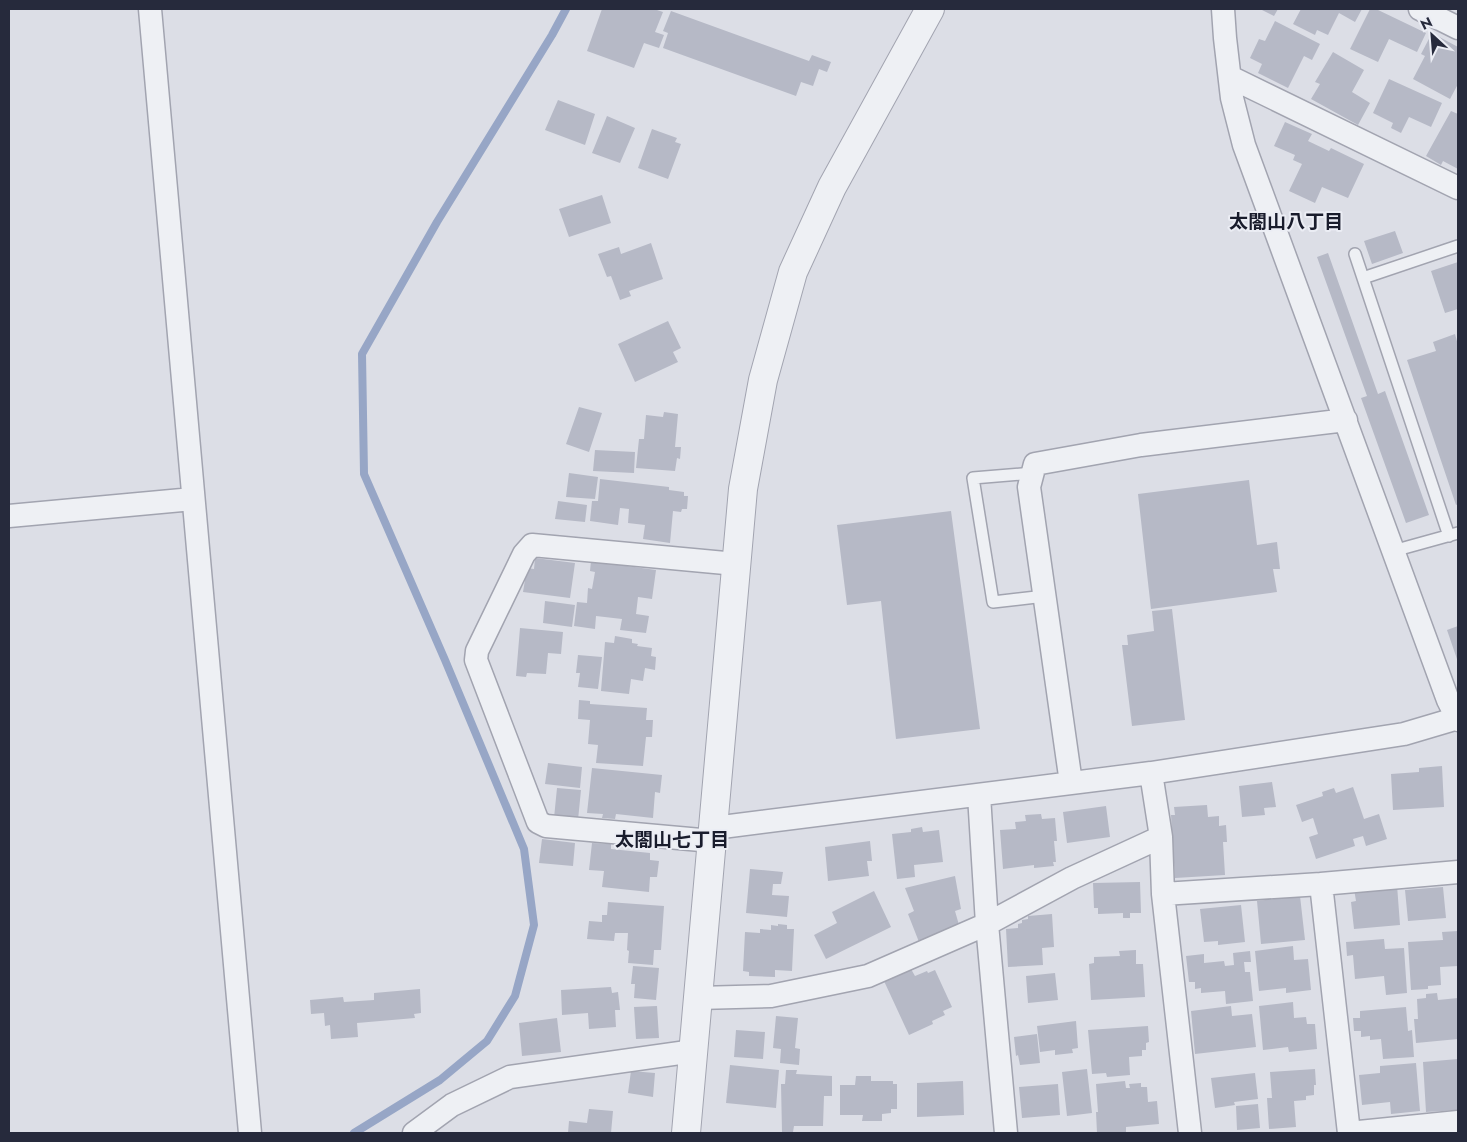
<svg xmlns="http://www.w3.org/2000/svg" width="1467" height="1142" viewBox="0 0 1467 1142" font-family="Jost,'Noto Sans JP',sans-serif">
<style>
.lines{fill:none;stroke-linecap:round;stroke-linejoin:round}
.stream{stroke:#97a6c6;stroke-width:8}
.building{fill:#b6b9c6}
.service-casing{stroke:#a2a4b0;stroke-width:14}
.minor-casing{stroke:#a2a4b0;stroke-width:25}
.tertiary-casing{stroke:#a2a4b0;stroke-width:30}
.service{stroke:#eef0f4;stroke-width:11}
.minor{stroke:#eef0f4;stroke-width:22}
.tertiary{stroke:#eef0f4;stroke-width:28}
.labels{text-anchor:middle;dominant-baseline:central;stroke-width:4;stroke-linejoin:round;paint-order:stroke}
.neighbourhood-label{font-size:19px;font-weight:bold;fill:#191c2c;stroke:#ebedf4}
</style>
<rect width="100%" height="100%" fill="#dcdee6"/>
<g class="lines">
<!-- stream -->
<path class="stream" d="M354,1133L440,1080L487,1041L515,996L534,925L524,849L445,660L364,474L362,354L437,222L552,35L566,9"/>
</g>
<!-- building -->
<path class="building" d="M602,9H654L663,12L655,32L664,35L659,48L644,43L634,68L587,51Z
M1260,9H1278L1274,16Z
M1301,9H1362L1355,22L1339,13L1328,35L1317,30L1315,35L1293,24Z
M1370,9H1376L1426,33L1417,52L1389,39L1378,62L1350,49Z
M671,11L809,61L812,55L831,62L827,72L819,69L813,86L801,82L796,96L663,48L668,33L663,31Z
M1275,21L1320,44L1312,60L1304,56L1288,88L1258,73L1262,64L1250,58L1259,39L1265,41Z
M1432,33L1458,47V84L1450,99L1413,79L1425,56L1421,54Z
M1333,52L1364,70L1352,92L1370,103L1358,125L1311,99L1320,84L1315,82Z
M1389,79L1442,103L1431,127L1409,117L1401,133L1391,128L1393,123L1373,113Z
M558,100L595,114L585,145L545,130Z
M1451,111L1458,114V169L1443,161L1441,165L1426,156Z
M607,116L635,128L620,163L592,153Z
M1285,122L1312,134L1308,141L1329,151L1331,148L1364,164L1348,198L1322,187L1315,203L1289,191L1302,164L1293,160L1295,155L1274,146Z
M652,129L677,138L675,142L681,144L668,179L638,168Z
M602,195L611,223L569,237L559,209Z
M1395,231L1403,253L1372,264L1364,241Z
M651,243L663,279L629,291L631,296L620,300L611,276L607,277L598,254L619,247L621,254Z
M1328,253L1378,394L1385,391L1429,515L1406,523L1361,398L1367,396L1317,257Z
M1458,262V309L1445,313L1431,271Z
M668,321L681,348L673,352L678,362L635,382L618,344Z
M1455,334L1458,345V504L1456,505L1407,360L1436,351L1433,342Z
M579,407L602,413L589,452L566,444Z
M664,412L678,414L675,447H681L680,459L677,458L675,471L636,468L639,439H644L646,415L663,417Z
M595,450L635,452L634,473L593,471Z
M569,473L598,477L595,499L566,497Z
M600,479L669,487V490L684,492V496H688L687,509H682L681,512L673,511L670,543L643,539L645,525L628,523L629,509L620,508L618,525L590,521L592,501H598Z
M1249,480L1257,545L1277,542L1280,569H1273L1277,592L1151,609L1138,494Z
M558,501L587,505L585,522L555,519Z
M951,511L980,729L896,739L881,601L847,605L837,525Z
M535,558L575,563L570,598L523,592L527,568L534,569Z
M591,561L656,570L652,599L638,597L636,614L649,616L646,633L620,630L622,619L596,616L595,629L574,626L577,602L587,603L588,588L592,589L595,572L590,571Z
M545,601L575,605L572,627L543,623Z
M1172,609L1185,720L1132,726L1122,645H1128L1127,635L1154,631L1152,611Z
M1458,626V662L1447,630Z
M520,628L563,632L561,654L548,653L546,674L527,673L526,677L516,676Z
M615,636L632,639V643L638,644L637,646L652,648L651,656L656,657L655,670L645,668L643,681L631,679L629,694L601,691L605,642L614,643Z
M578,655L602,657L598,689L578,687L580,673H576Z
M579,700L590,701V704L647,708L646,720H653L652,737H646L643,766L596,763L598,745L588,744L590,720L578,719Z
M548,763L582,767L580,788L545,784Z
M1442,766L1444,807L1393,810L1391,774L1419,772V768Z
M592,768L662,775L660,793L655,792L653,818L616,814L615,819L602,818L603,814L587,813Z
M1272,782L1276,807L1264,808L1265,815L1242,817L1239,786Z
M1353,787L1364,819L1379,814L1387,839L1366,846L1363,836L1353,839L1355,846L1316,859L1309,837L1318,834L1313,818L1302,822L1296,805L1323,796L1322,792L1334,788L1336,793Z
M557,788L581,790L578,820L554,818Z
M1207,805L1208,817L1219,816V826L1226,825L1227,842H1223L1225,875L1175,878L1171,815H1175L1174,807Z
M1106,806L1110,837L1067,843L1063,812Z
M1041,814L1042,819L1055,818L1057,841H1054L1056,862H1053L1054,866L1034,868V865L1003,869L1000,830L1016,829L1015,822L1026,821L1025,815Z
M922,827L923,832L939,830L943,862L914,865L915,877L897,879L892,834L911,832V829Z
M542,839L575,843L573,866L539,863Z
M870,841L872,861H867L869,876L828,881L825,847Z
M592,843L611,844V849L650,853V860L659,861L657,877H650L649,892L602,887L604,871L589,870Z
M750,869L783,872L781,884H773L772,895L789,896L787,917L746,913Z
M955,876L961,909L955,911L959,925L919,942L908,914L914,911L905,888Z
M1140,882L1141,913H1130V918H1123V913L1098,914V908H1094L1093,883Z
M1397,885L1400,925L1354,929L1351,902L1356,901L1354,889Z
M1443,887L1446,918L1408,921L1405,890Z
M874,891L891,927L826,959L814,935L837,923L832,912Z
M1300,896L1305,940L1261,944L1257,901Z
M608,902L664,906L661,950H654L653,965L628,963L629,951L627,950L628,933H615L614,941L587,939L589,921L602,922V915H607Z
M1241,905L1245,942L1218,945V941L1204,942L1200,909Z
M1052,914L1054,947L1042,948L1043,965L1008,967L1006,929L1018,928V924L1022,923V920L1028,919V916Z
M778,924L787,925V929H794L792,971L775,970V977L749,976V972L743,971L745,932L760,933V929L771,930V925L778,926Z
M1458,931V966L1440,967L1441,985L1428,986V989L1411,990L1408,942L1443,940L1442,932Z
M1384,939L1385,949L1404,948L1407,993L1386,995L1384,976L1355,979L1353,955L1347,956L1346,942Z
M1293,946L1294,960L1308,959L1311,990L1286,993V988L1259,991L1255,951Z
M1136,950V964H1143L1145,997L1091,1000L1089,964L1094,963V957L1120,956L1119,951Z
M1250,951L1251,962H1244L1245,972H1250L1253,1001L1226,1004L1225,991L1201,993V988L1195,989V982H1189L1186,956L1204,954V963L1224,961L1225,966L1234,965L1233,953Z
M633,966L659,968L656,1000L634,998L635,984H631Z
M911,969L915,976L927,971L928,973L935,970L952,1007L943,1011L945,1015L932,1021L933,1024L909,1035L884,981Z
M1055,973L1058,1000L1028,1003L1026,976Z
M611,987L612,993L618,992L620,1010H615L616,1027L589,1029L588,1013L562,1015L561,990Z
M420,989L421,1013L414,1014L415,1018L357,1023L358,1037L331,1039L330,1025L325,1026L324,1013L311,1014L310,1000L343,997L344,1002L374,1000V993Z
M1437,993L1438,1000L1458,998V1039L1416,1043L1414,1019H1418L1417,999L1426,998V994Z
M1293,1002L1294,1018L1306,1017L1307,1024H1315L1317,1049L1289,1052L1288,1047L1263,1050L1259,1006Z
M657,1006L659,1038L636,1039L634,1007Z
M1231,1006L1232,1016L1252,1014L1256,1047L1195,1054L1191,1011Z
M1406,1007L1408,1031L1412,1030L1414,1057L1383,1059L1381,1039L1370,1040V1036L1361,1037V1031H1354L1353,1018H1360V1011Z
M776,1016L798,1018L795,1048L800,1049L799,1065L780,1063L781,1049L773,1048Z
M557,1018L561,1052L522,1056L519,1023Z
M1076,1021L1078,1048L1072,1049L1073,1053L1055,1055V1050L1040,1052L1037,1026Z
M1148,1026L1149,1042L1146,1043V1050H1142V1056L1129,1057L1130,1075L1107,1077L1106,1073L1092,1074L1088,1030Z
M736,1030L765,1032L763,1059L734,1057Z
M1037,1034L1040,1063L1020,1065L1018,1055L1016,1056L1014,1037Z
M1458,1059V1110L1426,1112L1423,1062Z
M1416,1063L1420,1111L1391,1114L1390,1102L1362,1105L1359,1075L1380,1073V1066Z
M730,1065L779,1070L776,1108L726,1103Z
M1087,1069L1092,1113L1067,1116L1062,1072Z
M1315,1069L1316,1085H1314V1095L1306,1096V1100L1294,1101L1296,1127L1269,1129L1267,1098H1272L1270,1072Z
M786,1070H797L796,1074L832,1076V1096H824L823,1126H794L793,1132H782L781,1084H785Z
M631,1071L655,1073L653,1097L628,1093Z
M1255,1073L1258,1099L1234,1102L1235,1105L1215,1108L1211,1078Z
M856,1076H871V1081H893V1084H897V1109H891V1113L882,1114V1121H862L863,1115H840V1085H855Z
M963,1081L964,1115L917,1117V1083Z
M1125,1081L1126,1088H1130L1129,1084L1141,1083V1087H1147L1148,1102L1157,1101L1159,1124L1126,1127V1133H1097L1096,1112H1098L1096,1084Z
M1058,1084L1060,1115L1022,1118L1019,1087Z
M1258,1104L1260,1128L1237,1130L1236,1106Z
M589,1109L613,1111L611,1133H568L569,1121L587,1123Z"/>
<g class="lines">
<defs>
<path id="service" d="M1355,254L1449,536
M1363,278L1458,246
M1033,473L973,478L993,602L1045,596
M1393,551L1458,533"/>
<path id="minor" d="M150,9L250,1133
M1223,9L1225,38L1232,98L1244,145L1448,700L1458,720
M1420,9L1458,28
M1230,77L1458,188
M9,516L193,499
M1151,773L1161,837L1163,894L1190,1133
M1071,783L1029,487L1035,464L1141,445L1346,420
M714,828L1151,773L1404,734L1458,718
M712,841L546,826L538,822L476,660L477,651L524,554L532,545L736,564
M1321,884L1458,872
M1163,894L1321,884L1349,1133
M698,998L771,996L868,976L987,924L979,795
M414,1133L452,1105L510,1077L694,1051
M1006,1133L987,924L1072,878L1161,837
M1349,1133L1458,1122"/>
<path id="tertiary" d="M686,1133L743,489L763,380L793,272L832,187L930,9"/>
</defs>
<!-- service casing -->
<use href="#service" class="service-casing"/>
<!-- minor casing -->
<use href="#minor" class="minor-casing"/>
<!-- tertiary casing -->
<use href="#tertiary" class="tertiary-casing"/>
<!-- service -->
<use href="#service" class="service"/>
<!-- minor -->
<use href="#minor" class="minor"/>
<!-- tertiary -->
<use href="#tertiary" class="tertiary"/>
</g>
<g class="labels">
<!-- neighbourhood labels -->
<g class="neighbourhood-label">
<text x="1286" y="221">太閤山八丁目</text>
<text x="672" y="839">太閤山七丁目</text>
</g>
</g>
<!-- border -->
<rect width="1467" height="1142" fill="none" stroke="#262a3c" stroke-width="20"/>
<!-- north arrow -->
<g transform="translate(1432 35) rotate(334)" stroke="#ebedf4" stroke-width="4" paint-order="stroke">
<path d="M0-4L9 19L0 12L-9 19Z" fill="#262a3c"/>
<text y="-8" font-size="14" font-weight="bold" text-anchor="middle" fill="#262a3c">N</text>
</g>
</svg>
